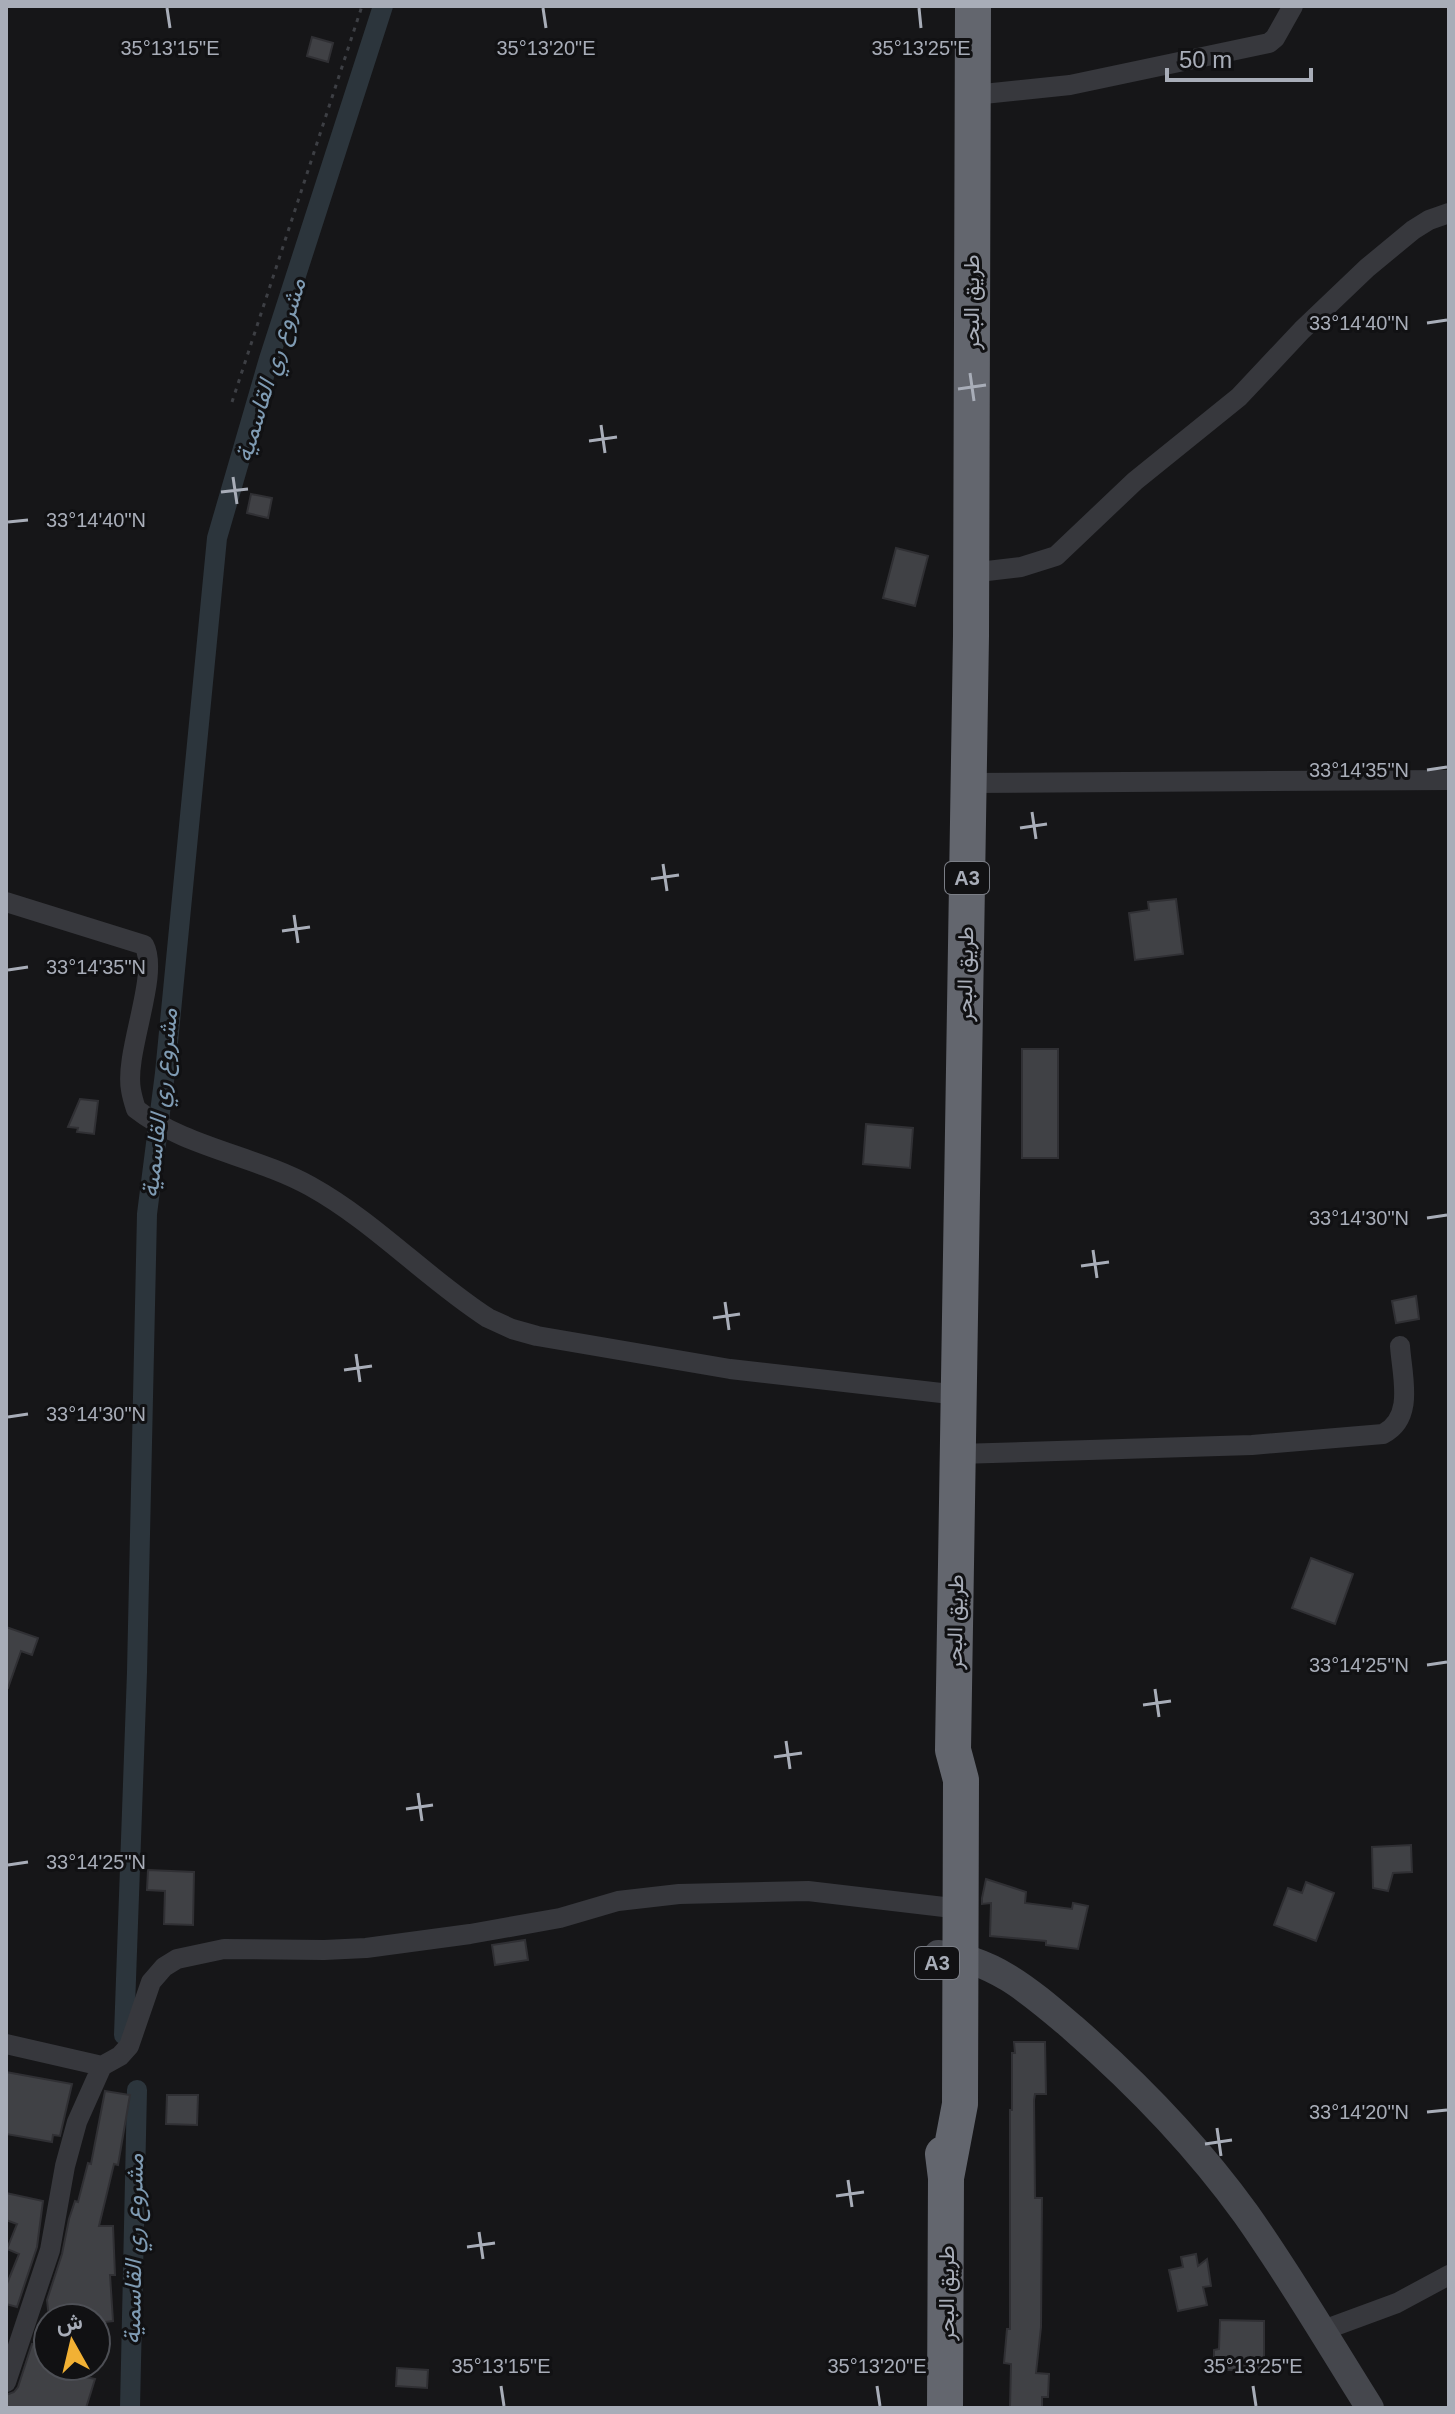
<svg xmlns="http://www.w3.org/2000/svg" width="1455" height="2414" viewBox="0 0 1455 2414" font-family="Helvetica,Vazirmatn,sans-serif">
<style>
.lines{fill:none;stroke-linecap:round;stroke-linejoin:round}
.canal{stroke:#2c353c;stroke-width:20}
.building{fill:#404145;stroke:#303034;stroke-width:2}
.path{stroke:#3d3f44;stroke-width:3;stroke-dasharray:4 6;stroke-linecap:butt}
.street{stroke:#37383d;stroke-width:20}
.secondary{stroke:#45474d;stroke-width:28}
.highway{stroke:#63666e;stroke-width:36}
.ticks{fill:none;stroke:#a8adb8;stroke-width:3}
.labels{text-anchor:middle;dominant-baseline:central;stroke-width:6;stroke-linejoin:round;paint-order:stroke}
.shield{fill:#111113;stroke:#7b7e86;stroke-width:2}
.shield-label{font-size:20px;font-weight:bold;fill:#a8adb8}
.street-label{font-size:22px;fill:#a8adb8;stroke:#111113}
.water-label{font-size:24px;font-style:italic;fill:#7f9bb3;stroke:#111113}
.ticks-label{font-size:20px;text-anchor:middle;fill:#a8adb8;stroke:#111113;stroke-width:6;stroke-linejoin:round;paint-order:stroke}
</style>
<rect width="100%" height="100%" fill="#161618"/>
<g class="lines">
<!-- canal -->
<path class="canal" d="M124,2035L137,1672L147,1214L165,1073L217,538L269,359L383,6
M130,2408L137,2090"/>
</g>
<!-- building -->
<path class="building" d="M312,37L333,43L328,62L307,56Z
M251,494L272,498L268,518L247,513Z
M896,548L928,556L915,606L883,598Z
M1176,899L1183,954L1135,960L1129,913L1149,910L1148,902Z
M1022,1049H1058V1158H1022Z
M80,1099L98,1101L94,1134L77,1132L78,1128L68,1127Z
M866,1124L913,1128L910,1168L863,1164Z
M1416,1296L1419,1319L1396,1323L1392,1301Z
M1311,1558L1353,1574L1335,1624L1292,1608Z
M6,1627L38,1638L32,1655L21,1651L8,1688H6Z
M1411,1845L1412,1872L1393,1873L1388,1891L1373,1888L1372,1847Z
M148,1870L194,1872L193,1925L164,1924L165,1891L147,1890Z
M986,1879L1026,1892L1025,1903L1072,1909L1073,1903L1088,1906L1078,1949L1046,1945V1941L990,1936L991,1903L982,1904V1898Z
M1306,1882L1334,1893L1316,1941L1274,1925L1288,1888L1302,1893Z
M525,1940L528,1960L495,1965L492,1945Z
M1014,2042H1045L1046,2094H1035L1034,2100L1035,2198H1042L1041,2327L1036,2373L1049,2374L1048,2397H1042V2408H1010L1011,2364L1004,2363L1007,2329H1010V2110H1012V2053H1015Z
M6,2072L72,2084L60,2136L53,2135L52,2142L6,2134Z
M105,2091L130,2095L118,2165L114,2164L99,2226H113L115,2275H110L113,2321L96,2323V2318H87V2314L49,2318L47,2300L62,2254L69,2219L75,2201L78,2202L88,2163L91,2164Z
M167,2095H198L197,2125L166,2124Z
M6,2193L43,2201L37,2247L17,2307L6,2304V2286L19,2254L7,2249L17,2224L6,2220Z
M1196,2254L1198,2266L1207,2259L1211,2286L1203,2287L1207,2305L1178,2311L1169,2270L1183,2267L1181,2257Z
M1220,2320L1264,2321V2370H1214V2350L1219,2349Z
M32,2344L48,2346V2369L95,2379L86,2408H6V2395L14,2392L18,2387Z
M397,2368L428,2370L427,2388L396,2386Z"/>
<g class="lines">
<!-- path -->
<path class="path" d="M232,402L362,6"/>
<!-- street -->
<path class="street" d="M974,95L1070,85L1269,43L1275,38L1293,6
M970,573L1021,567L1056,556L1135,481L1239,397L1302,330L1367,268L1413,230L1429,220L1449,213
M968,783L1449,780
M6,902L144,945C160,975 124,1052 131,1090C132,1096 134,1103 136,1109C184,1147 256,1156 310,1186C375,1222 426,1278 488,1318L512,1329L537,1336L730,1369L959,1395
M958,1454L1252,1445L1383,1434C1415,1418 1402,1376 1400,1346
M6,2044L102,2066
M1321,2331L1397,2303L1449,2275
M6,2382L50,2250L65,2166L77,2122L102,2066L120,2056L129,2046L151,1982L164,1967L177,1959L224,1949L324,1950L366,1948L470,1934L560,1918L618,1901L679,1894L808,1891L961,1909"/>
<!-- secondary -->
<path class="secondary" d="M938,1954C993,1958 1032,1993 1073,2028C1136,2083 1197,2146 1246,2214C1290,2276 1329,2343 1370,2408"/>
<!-- highway -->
<path class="highway" d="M943,2154L946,2178L945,2408
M946,2178L960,2104L961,1780L953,1750L971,636L973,6"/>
</g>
<!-- ticks -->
<path class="ticks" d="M167,8L170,28M543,8L546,28M919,8L921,28M1427,323L1447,320M970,373L974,401M958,389L986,385M601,425L605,453M589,441L617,437M233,477L237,504M221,492L248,489M8,522L28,520M1427,770L1447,767M1032,812L1036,839M1020,828L1047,824M663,864L667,891M651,879L679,875M294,915L298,943M282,931L310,927M8,970L28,967M1427,1218L1447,1215M1093,1250L1097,1278M1081,1266L1109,1262M725,1302L729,1330M713,1318L740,1314M356,1354L360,1382M344,1370L372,1366M8,1417L28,1414M1427,1665L1447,1662M1155,1689L1159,1717M1143,1705L1171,1701M786,1741L790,1769M774,1757L802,1753M418,1793L422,1821M406,1809L433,1805M8,1865L28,1862M1427,2112L1447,2110M1217,2128L1221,2156M1205,2144L1232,2140M848,2180L852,2207M836,2196L864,2192M479,2232L483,2259M467,2247L495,2243M501,2386L504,2406M877,2386L880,2406M1253,2386L1256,2406"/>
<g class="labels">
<!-- shield labels -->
<g class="shield">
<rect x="945" y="862" width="44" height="32" rx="6"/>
<rect x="915" y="1947" width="44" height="32" rx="6"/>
</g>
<g class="shield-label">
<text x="967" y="878">A3</text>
<text x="937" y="1963">A3</text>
</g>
<!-- street labels -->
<g class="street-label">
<text transform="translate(971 302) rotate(-90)">طريق البحر</text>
<text transform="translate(965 974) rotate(-89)">طريق البحر</text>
<text transform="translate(955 1622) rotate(-89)">طريق البحر</text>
<text transform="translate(946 2293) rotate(-90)">طريق البحر</text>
</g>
<!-- water labels -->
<g class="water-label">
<text transform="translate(270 370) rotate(-73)">مشروع ري القاسمية</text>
<text transform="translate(159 1103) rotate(-84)">مشروع ري القاسمية</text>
<text transform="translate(133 2249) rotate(-89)">مشروع ري القاسمية</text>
</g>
</g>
<g class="ticks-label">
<text x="170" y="55">35°13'15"E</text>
<text x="546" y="55">35°13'20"E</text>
<text x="921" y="55">35°13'25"E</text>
<text x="1359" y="330">33°14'40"N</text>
<text x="96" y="527">33°14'40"N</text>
<text x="1359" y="777">33°14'35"N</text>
<text x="96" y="974">33°14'35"N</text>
<text x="1359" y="1225">33°14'30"N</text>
<text x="96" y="1421">33°14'30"N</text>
<text x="1359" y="1672">33°14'25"N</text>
<text x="96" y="1869">33°14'25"N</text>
<text x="1359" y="2119">33°14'20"N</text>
<text x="501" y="2373">35°13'15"E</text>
<text x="877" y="2373">35°13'20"E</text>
<text x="1253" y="2373">35°13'25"E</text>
</g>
<!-- border -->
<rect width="1455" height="2414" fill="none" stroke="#a8adb8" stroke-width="16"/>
<!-- north arrow -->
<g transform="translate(72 2342) rotate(352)"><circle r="38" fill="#111113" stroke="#4d4f55" stroke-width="2"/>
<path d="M0-6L14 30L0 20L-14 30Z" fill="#f2b134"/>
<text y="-12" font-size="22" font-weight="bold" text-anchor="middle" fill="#a8adb8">ش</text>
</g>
<!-- scale -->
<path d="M1167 68v12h144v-12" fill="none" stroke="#a8adb8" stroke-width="4"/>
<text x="1179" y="68" font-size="24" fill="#a8adb8" stroke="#111113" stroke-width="6" paint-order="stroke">50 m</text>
</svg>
